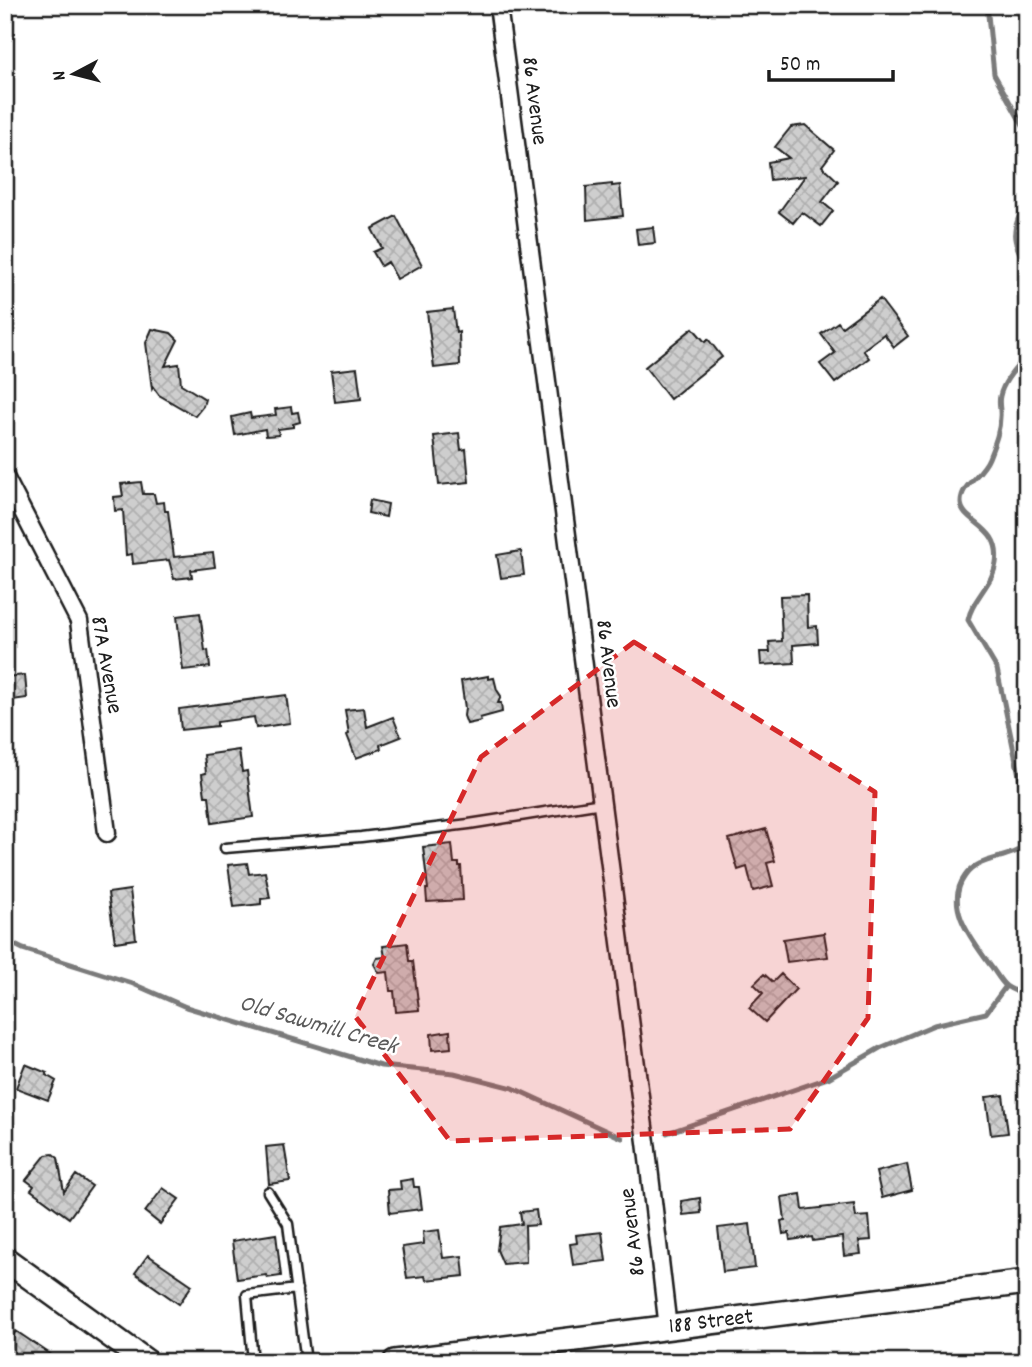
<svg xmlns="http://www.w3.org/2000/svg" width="1032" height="1367" viewBox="0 0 1032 1367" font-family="Dekko,sans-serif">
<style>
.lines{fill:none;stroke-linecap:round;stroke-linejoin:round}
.stream{stroke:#7a7a7a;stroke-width:5}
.building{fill:url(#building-cross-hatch);stroke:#1c1c1c;stroke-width:2}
.lane-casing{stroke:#1c1c1c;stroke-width:13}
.street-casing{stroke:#1c1c1c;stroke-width:21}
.secondary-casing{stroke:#1c1c1c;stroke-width:28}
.lane{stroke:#fff;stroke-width:8}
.street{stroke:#fff;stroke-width:16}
.secondary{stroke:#fff;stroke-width:23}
.marked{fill:#d62828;fill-opacity:0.2;stroke:#d62828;stroke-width:5;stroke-dasharray:14 9;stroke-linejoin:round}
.labels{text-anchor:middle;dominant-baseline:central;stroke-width:5;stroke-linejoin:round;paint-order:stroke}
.street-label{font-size:23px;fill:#1c1c1c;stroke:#fff}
.water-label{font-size:24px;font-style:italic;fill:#5a5a5a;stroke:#fff}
</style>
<defs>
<pattern id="building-cross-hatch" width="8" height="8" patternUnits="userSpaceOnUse" patternTransform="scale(1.75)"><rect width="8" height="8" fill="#cecece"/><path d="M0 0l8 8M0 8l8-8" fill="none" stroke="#b0b0b0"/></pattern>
</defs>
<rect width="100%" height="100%" fill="#fff"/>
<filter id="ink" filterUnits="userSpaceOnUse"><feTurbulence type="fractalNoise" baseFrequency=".0143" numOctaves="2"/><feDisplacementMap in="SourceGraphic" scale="14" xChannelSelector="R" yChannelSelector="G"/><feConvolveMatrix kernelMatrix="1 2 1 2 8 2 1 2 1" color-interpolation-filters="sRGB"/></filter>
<g filter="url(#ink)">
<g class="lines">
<!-- stream -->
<path class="stream" d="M987,5L994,74L1027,133
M1027,202C1010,231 1011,238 1027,267
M1027,356C1017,366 1003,382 1000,396C998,403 1001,410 1000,417C1000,432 994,445 989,458C982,476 961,484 961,502C961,523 1002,525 996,563C993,584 972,599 968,620L997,669L1027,814
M1027,844C1009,861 980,855 965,876C943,906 973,941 990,965C995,971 1000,981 1006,986C1012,990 1020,993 1027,995
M5,940L23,949L131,983L186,1007L381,1066L454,1073L513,1088L622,1138
M667,1133L828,1078L880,1048L934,1025L986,1013L1006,986"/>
</g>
<!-- building -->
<path class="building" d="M805,125L834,150L822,166L838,181L822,202L833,211L821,226L802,212L793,223L779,212L805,176L770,180L768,162L789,158L775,147L791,127Z
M612,184V186L620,185L623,216L587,220L586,187Z
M396,216L422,265L397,279L388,262L381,266L373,252L382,248L372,229Z
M653,227L655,243L638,245L636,229Z
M880,299L908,336L894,347L884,334L863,350L869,358L835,383L820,364L835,353L821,334L838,322L842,327Z
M453,309L456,333L459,332L460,365L434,368L427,312Z
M693,328L705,342L708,339L722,357L670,399L645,367Z
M152,329L171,333L178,340L165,366L179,364L181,384L205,399L203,406L195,416L159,395L153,387L152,389L146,343Z
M357,368L361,399L335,402L331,371Z
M291,407L292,413L298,412L300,422L293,424V427L278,429L279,435L266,436L265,429L235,435L232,417L250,413L251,418L276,415L275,409Z
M459,433L461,450L466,449L469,482L439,485L434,436Z
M141,482L143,494H154L156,503L164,502L165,511H168L174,557L213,553L215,567L191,570L192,577L174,579L169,560L133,564L132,554L126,555L123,510L115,511L114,497L123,496L121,484Z
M370,500L388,504L386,517L368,513Z
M521,551L524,575L501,578L497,555Z
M807,595L808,627L817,626L818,643L793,645L794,663L761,665L760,652H770L769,642L782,641L780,596Z
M200,613L205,651L208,650L210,667L183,670L177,616Z
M25,675L27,698L5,701V677Z
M488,676V679L494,678L497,690L501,696L498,703H501L502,712L480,718L481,721L467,724L464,716L465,708L461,681Z
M286,695L290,723L256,728L254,717L217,722V726L181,730L179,709Z
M364,708L367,727L393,717L401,737L380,745L381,749L356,758L347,735L349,734L345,710Z
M239,750L242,772L247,771L253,817L212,823L209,796H205L202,774L206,773L204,755Z
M766,829L775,861L767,863L773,886L753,891L747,867L738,870L729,839Z
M452,844L454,863H459V866H461L463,900L427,902L426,889H428L423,847Z
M247,863L249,874L265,872L270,898L261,899V904L234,907L228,865Z
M130,890L136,939L115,942L108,893Z
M824,933L828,957L787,962L783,939Z
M407,943L409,961H413L419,1010L396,1012L394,991H390L388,972L379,973L374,964L377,958L385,957L383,946Z
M764,974L773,982L781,974L796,989L765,1022L749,1008L763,993L754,984Z
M450,1031L451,1048L432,1050L431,1034Z
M25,1064L47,1073L46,1075L56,1081L48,1100L16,1088Z
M1003,1095L1008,1133L991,1135L986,1097Z
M284,1145L290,1181L269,1184L266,1147Z
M53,1154L58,1158L64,1192L76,1175L92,1186L69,1218L31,1190L34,1186L26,1180L46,1155Z
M907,1164L912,1190L882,1198L876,1172Z
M413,1179L414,1187H419L422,1209L390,1213L388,1190L401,1189L400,1181Z
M163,1188L179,1199L160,1224L145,1212Z
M801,1194L803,1210L854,1204L856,1217L869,1216L871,1240L859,1241L861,1254L844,1256L842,1237L813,1241L812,1237L790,1240L789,1233L783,1234L781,1221L785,1220L782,1197Z
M700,1198L701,1213L683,1215L681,1201Z
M536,1210L538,1225L525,1226L526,1262L503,1264L497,1250L500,1227L522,1224L520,1212Z
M750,1224L755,1268L723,1272L718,1228Z
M439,1230L443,1258L462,1256L464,1276L426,1280L425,1276L407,1278L402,1247L424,1244L423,1232Z
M602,1232L606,1261L573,1265L570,1244L577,1243L576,1235Z
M276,1234L281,1276L267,1278L266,1275L237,1279L232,1241Z
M148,1255L192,1285L179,1304L135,1273Z
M16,1331L62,1362H13L5,1356V1347Z"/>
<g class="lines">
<defs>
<path id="lane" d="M225,848L361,837L469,824L602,803
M268,1192L288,1224L306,1362
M253,1362L247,1295L297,1289"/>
<path id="street" d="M498,5L646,1142L668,1328
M5,477L79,621L107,833"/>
<path id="secondary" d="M5,1259L147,1362
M395,1362L1027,1282"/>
</defs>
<!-- lane casing -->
<use href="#lane" class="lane-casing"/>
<!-- street casing -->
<use href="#street" class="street-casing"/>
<!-- secondary casing -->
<use href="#secondary" class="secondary-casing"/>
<!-- lane -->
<use href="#lane" class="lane"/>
<!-- street -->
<use href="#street" class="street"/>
<!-- secondary -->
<use href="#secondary" class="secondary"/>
</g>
</g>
<!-- marked area -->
<path class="marked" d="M634,642L875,792L868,1018L790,1129L450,1141L355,1016L481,757Z"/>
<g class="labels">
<!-- street labels -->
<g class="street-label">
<text transform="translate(533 101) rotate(83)">86 Avenue</text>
<text transform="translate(607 664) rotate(83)">86 Avenue</text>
<text transform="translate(105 665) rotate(80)">87A Avenue</text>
<text transform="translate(634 1232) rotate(-97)">86 Avenue</text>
<text transform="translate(711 1323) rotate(-7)">188 Street</text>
</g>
<!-- water labels -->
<g class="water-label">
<text transform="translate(318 1026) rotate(16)">Old Sawmill Creek</text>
</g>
</g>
<!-- margin -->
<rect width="1032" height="1367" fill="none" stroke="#fff" stroke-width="28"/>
<rect x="14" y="14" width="1004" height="1339" fill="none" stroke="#1c1c1c" stroke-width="2.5" filter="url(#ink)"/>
<!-- north arrow -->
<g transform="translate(74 74) rotate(263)" stroke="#ffffff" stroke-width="5" paint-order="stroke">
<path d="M0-5L12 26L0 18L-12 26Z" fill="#1c1c1c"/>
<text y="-10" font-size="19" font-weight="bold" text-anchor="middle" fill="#1c1c1c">N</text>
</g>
<!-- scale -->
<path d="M769 70v10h124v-10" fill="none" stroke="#1c1c1c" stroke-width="3.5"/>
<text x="780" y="70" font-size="21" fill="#1c1c1c" stroke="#ffffff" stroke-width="5" paint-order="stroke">50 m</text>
</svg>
